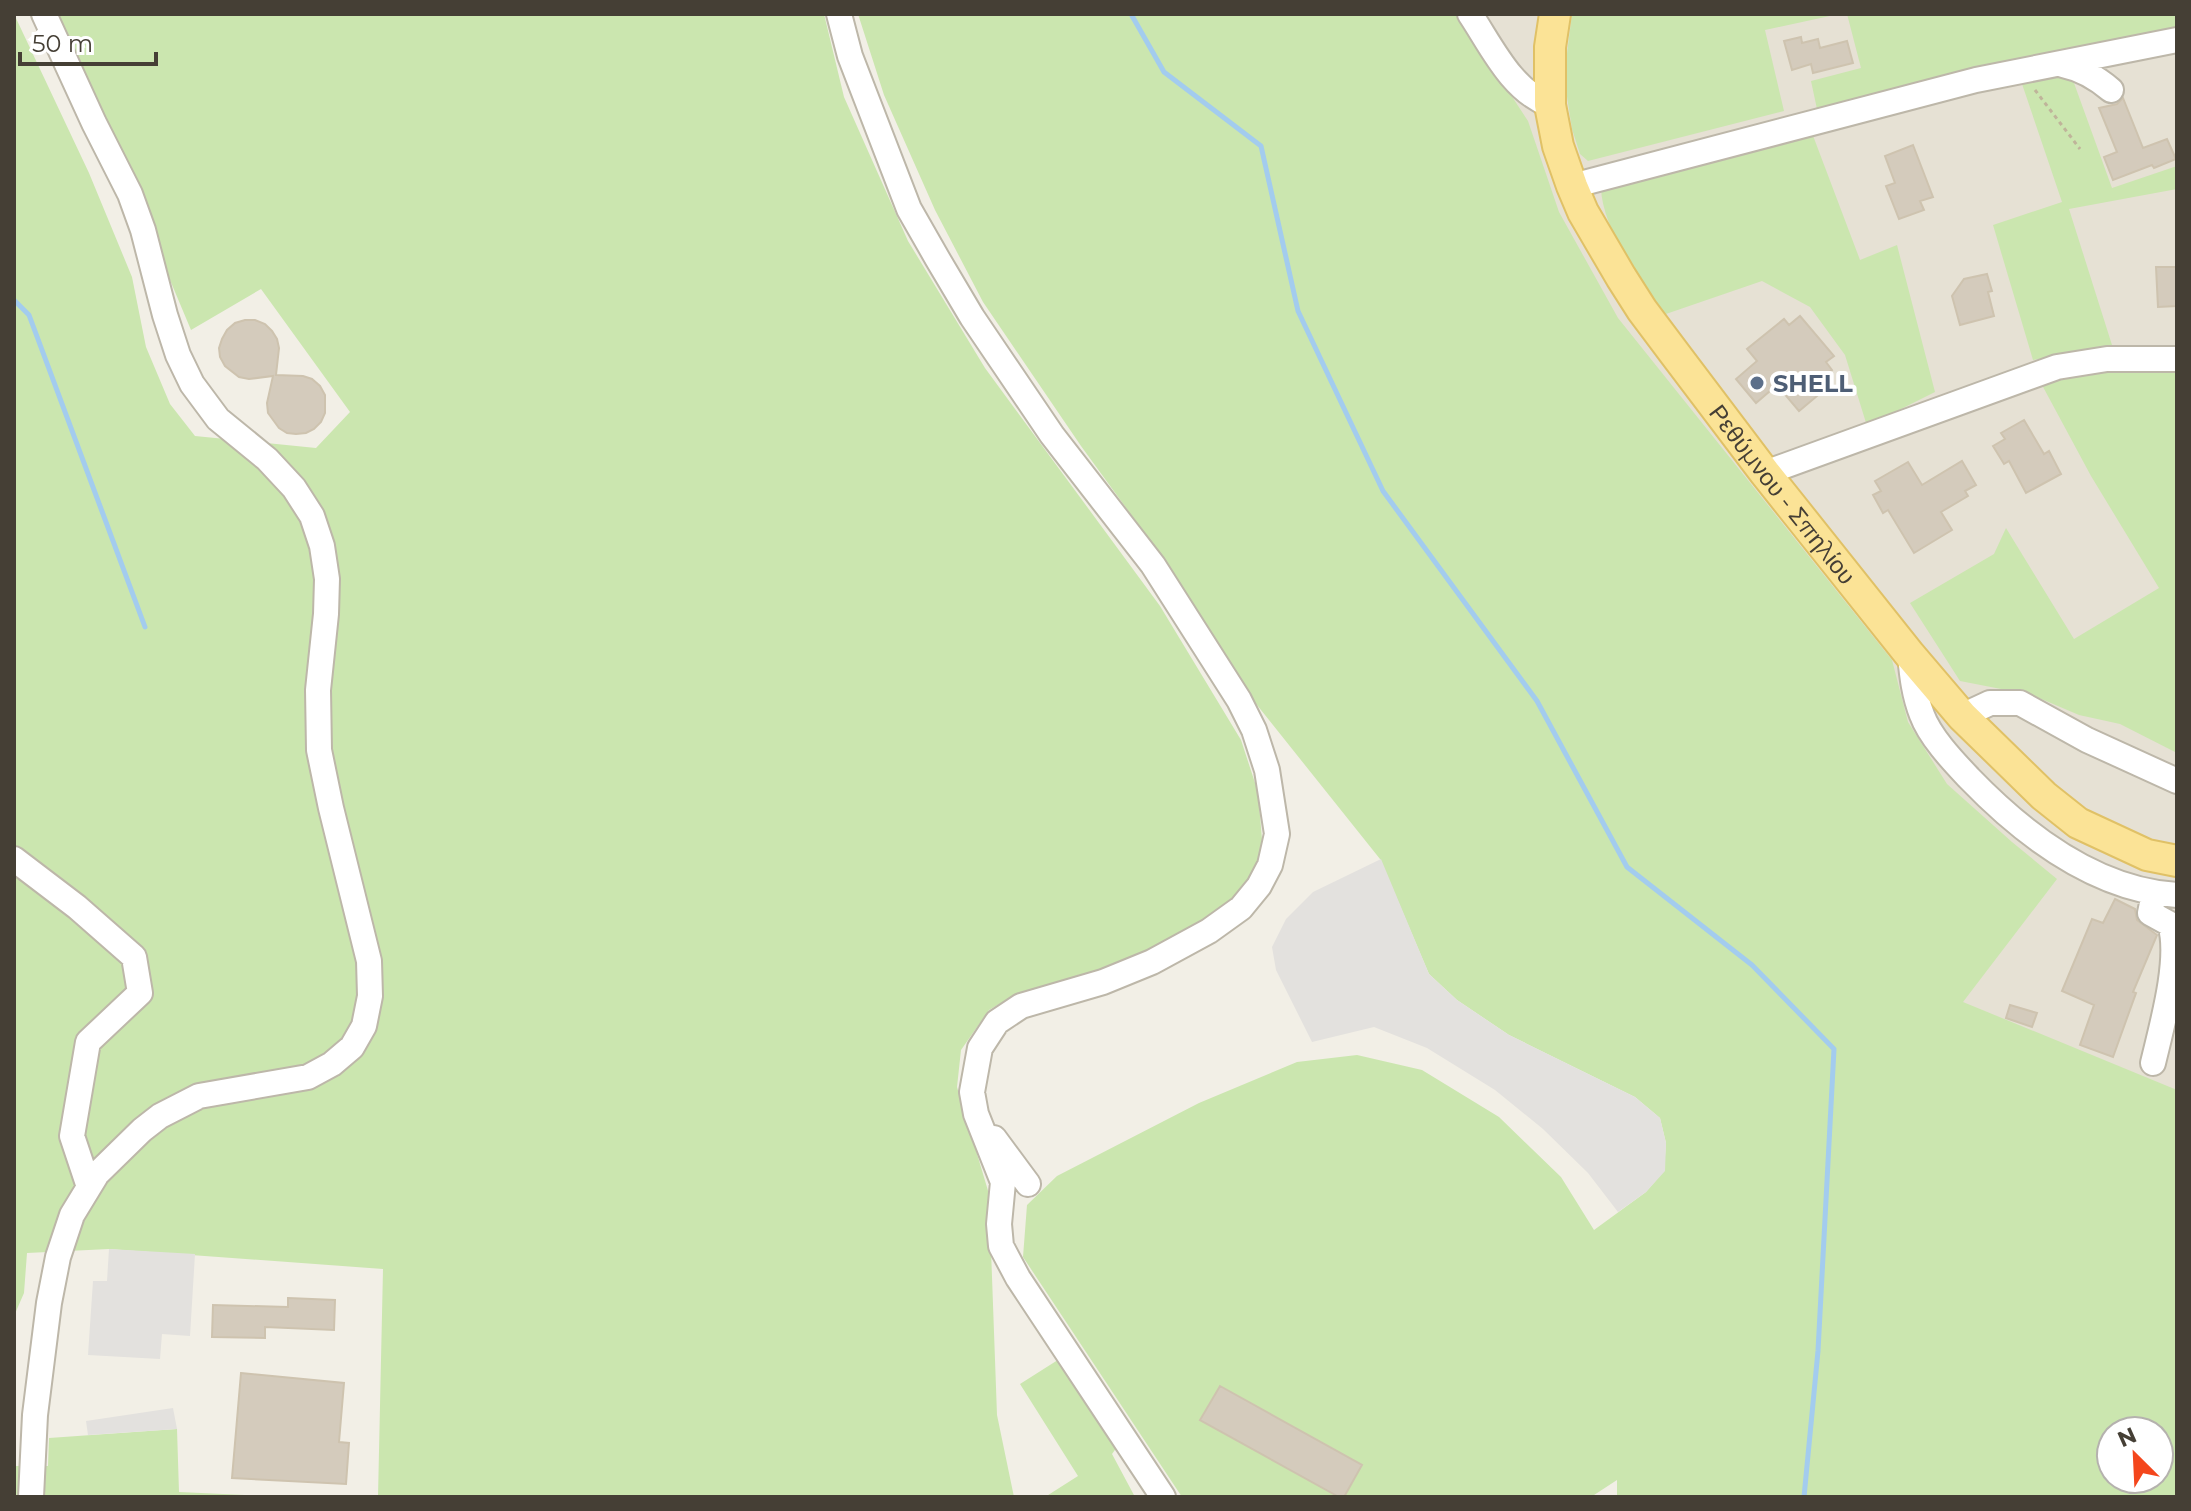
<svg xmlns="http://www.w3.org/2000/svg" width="2191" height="1511" viewBox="0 0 2191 1511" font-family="Montserrat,sans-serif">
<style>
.residential{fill:#e6e1d4;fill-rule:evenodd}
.green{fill:#cbe6af;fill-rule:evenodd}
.parking{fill:#e3e1de}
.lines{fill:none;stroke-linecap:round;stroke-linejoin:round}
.stream{stroke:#a3ccee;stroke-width:5}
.building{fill:#d4cbbc;stroke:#cec3af;stroke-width:2}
.minor-casing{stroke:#bdb7a9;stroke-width:28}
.major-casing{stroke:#e0c166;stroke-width:34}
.path{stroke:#bfb49a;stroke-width:3;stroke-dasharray:4 4;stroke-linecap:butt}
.minor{stroke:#fff;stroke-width:24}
.major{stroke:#fbe396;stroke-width:30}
.service-dot{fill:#5c6f8a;stroke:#fff;stroke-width:3}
.labels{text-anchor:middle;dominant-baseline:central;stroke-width:8;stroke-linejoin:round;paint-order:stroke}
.service-label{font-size:24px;font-weight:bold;fill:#4e5e75;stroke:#fff;text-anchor:start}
.street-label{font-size:24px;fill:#453f35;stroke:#fff}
</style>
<rect width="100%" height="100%" fill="#f2efe6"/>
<!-- residential -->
<path class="residential" d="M1323,14H2177V1497H1840ZM2111,1431H2159V1479H2111Z"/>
<!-- green -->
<path class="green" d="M14,14L89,173L132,277L146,347L170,404L195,436L316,448L350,412L261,289L191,330L162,261L133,178L58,14H824L844,97L908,241L985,368L1160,606L1241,740L1258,792L1262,839L1257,867L1239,894L1210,916L1179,932L1152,950L1096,972L1018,993L989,1010L961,1050L957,1087L989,1194L997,1415L1014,1497H378L383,1269L109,1249L27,1253L24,1293L14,1316Z
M858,14H1458L1528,121L1559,212L1618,318L1892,660L1908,722L1947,784L2012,842L2057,879L1963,1002L2177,1090V1497H1617V1480L1591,1497H1182L1023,1257L1027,1205L1057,1176L1199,1103L1297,1062L1357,1055L1422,1070L1499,1117L1561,1177L1594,1230L1646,1192L1664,1171L1666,1143L1660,1118L1635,1097L1509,1035L1457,1000L1429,974L1380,859L1245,690L1167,564L1081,446L983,302L935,210L884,95ZM2111,1431H2159V1479H2111Z
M1572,14H1839L1765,30L1784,111L1588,161L1580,154L1572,129L1564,77Z
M1847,14H2177V28L1993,65L1817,109L1811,81L1861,68Z
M2070,72L2112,188L2177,166V189L2069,209L2112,345L2033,360L1993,225L2062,202L2021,81Z
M1812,133L1860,260L1897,245L1935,392L1867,426L1845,355L1810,307L1762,281L1663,315C1641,282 1602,228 1601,188Z
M2110,369H2177V753L2120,724L2079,715L2032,695L1960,681L1910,603L1994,554L2006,528L2074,639L2159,588L2091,476L2042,385L2066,375Z
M1061,1358L1117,1447L1112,1454L1135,1497H1045L1078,1476L1020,1384Z
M177,1429L179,1492L290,1497H14V1466H48L49,1438Z"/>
<!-- parking -->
<path class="parking" d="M1381,859L1429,974L1457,1000L1509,1035L1635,1097L1660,1118L1666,1143L1665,1171L1646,1192L1618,1212L1588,1173L1543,1129L1495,1090L1427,1048L1374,1027L1312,1042L1276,970L1272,947L1286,919L1313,892Z
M109,1249L195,1254L190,1336L162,1334L160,1359L88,1355L93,1281H107Z
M173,1408L177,1429L88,1435L86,1421Z"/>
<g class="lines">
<!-- stream -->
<path class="stream" d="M1131,14L1164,72L1261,146L1298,311L1383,491L1537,701L1627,867L1752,965L1834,1049L1818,1351L1804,1497
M14,300L29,315L145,627"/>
</g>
<!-- building -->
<path class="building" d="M1801,37L1802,43L1818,39L1820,48L1847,41L1853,63L1813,73L1811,64L1792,70L1784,41Z
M2123,98L2143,148L2167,139L2176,159L2154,168L2152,165L2113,180L2104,157L2117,152L2099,108L2117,104Z
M1913,145L1933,197L1920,201L1924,210L1899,219L1886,186L1895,183L1885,156Z
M2156,267H2177V306L2158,307Z
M1987,274L1992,291L1988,292L1994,316L1960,325L1952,296L1964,279Z
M1800,316L1834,356L1826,362L1832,370L1822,378L1829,386L1799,411L1777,385L1756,403L1736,379L1757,361L1747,349L1784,319L1789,325Z
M245,320H255L265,324L272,331L277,339L279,348L276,375L303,376L312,379L320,386L325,395V413L321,422L314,429L306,433L296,434L287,433L279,428L268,413L267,403L273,376L249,379L239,377L225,366L220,357L219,348L222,339L227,330L235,323Z
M2024,420L2044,454L2049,451L2061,474L2026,493L2009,461L2004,464L1993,446L2005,439L2001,433Z
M1962,461L1976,485L1965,491L1968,496L1941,512L1952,530L1914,553L1888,510L1883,513L1873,495L1881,491L1875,481L1908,462L1922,485Z
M2115,899L2135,909L2137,920L2157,935L2133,992L2136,993L2113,1057L2080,1045L2094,1005L2062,991L2092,919L2103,923Z
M2010,1005L2037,1013L2032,1027L2006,1018Z
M288,1298L335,1300L334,1330L265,1327V1338L212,1337L213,1305L288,1307Z
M241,1373L344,1383L339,1442L349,1443L346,1484L232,1478Z
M1220,1386L1362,1465L1344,1497H1339L1200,1420Z"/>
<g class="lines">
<defs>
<path id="minor" d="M839,14L850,56L909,209L937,258L972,317L1052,435L1153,565L1239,700L1254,730L1267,770L1277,834L1270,865L1259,886L1241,908L1209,931L1152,962L1103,982L1021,1006L997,1022L980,1048L972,1092L976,1114L1003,1182L999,1224L1001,1246L1018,1278L1163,1497
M1470,14C1492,47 1511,90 1550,105
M2063,65C2082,69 2097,78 2111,90
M1572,186L1976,80L2177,40
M1765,473L2057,367L2107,359H2177
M1910,655C1912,676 1914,695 1922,715C1930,737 1953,761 1969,778C2024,835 2095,890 2177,895
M1962,716L1990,703H2020L2087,740L2177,781
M14,859L77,907L134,957L140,993L88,1042L72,1136L89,1187
M2153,1063C2162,1025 2181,959 2170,924L2150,913L2154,894
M994,1138L1028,1184
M31,1497L35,1415L49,1303L58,1257L72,1215L97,1174L142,1130L160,1116L199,1096L308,1077L332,1064L352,1047L364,1026L370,996L369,961L331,808L319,750L318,690L326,614L327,579L322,546L312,516L294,488L267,459L218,419L192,384L178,355L165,315L143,230L130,194L94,123L44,14"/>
<g id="major">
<path id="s1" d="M1555,14L1550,47V105L1558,146L1572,186L1583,212L1621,277L1642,310L1675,354L1765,473L1910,655L1962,716L2044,796L2078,823L2147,855L2177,861"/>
</g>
</defs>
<!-- minor casing -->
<use href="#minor" class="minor-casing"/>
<!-- major casing -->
<use href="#major" class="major-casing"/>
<!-- path -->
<path class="path" d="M2035,90L2080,149"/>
<!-- minor -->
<use href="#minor" class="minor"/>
<!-- major -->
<use href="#major" class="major"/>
</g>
<!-- markers -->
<circle class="service-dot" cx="1757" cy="383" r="8"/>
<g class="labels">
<!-- service labels -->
<g class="service-label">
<text x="1773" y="383">SHELL</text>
</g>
<!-- street labels -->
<g class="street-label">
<text stroke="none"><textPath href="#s1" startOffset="550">Ρεθύμνου - Σπηλίου</textPath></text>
</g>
</g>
<!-- border -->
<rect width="2191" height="1511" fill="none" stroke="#453f35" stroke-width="32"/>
<!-- north arrow -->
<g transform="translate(2135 1455) rotate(336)"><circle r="38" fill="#ffffff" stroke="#b5b2ae" stroke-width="2"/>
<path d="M0-6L14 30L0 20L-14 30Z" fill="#f4461c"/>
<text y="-12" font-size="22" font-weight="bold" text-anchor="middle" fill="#453f35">N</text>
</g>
<!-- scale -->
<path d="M20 52v12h136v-12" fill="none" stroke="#453f35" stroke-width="4"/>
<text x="32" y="52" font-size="24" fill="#453f35" stroke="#ffffff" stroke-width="6" paint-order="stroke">50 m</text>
</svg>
